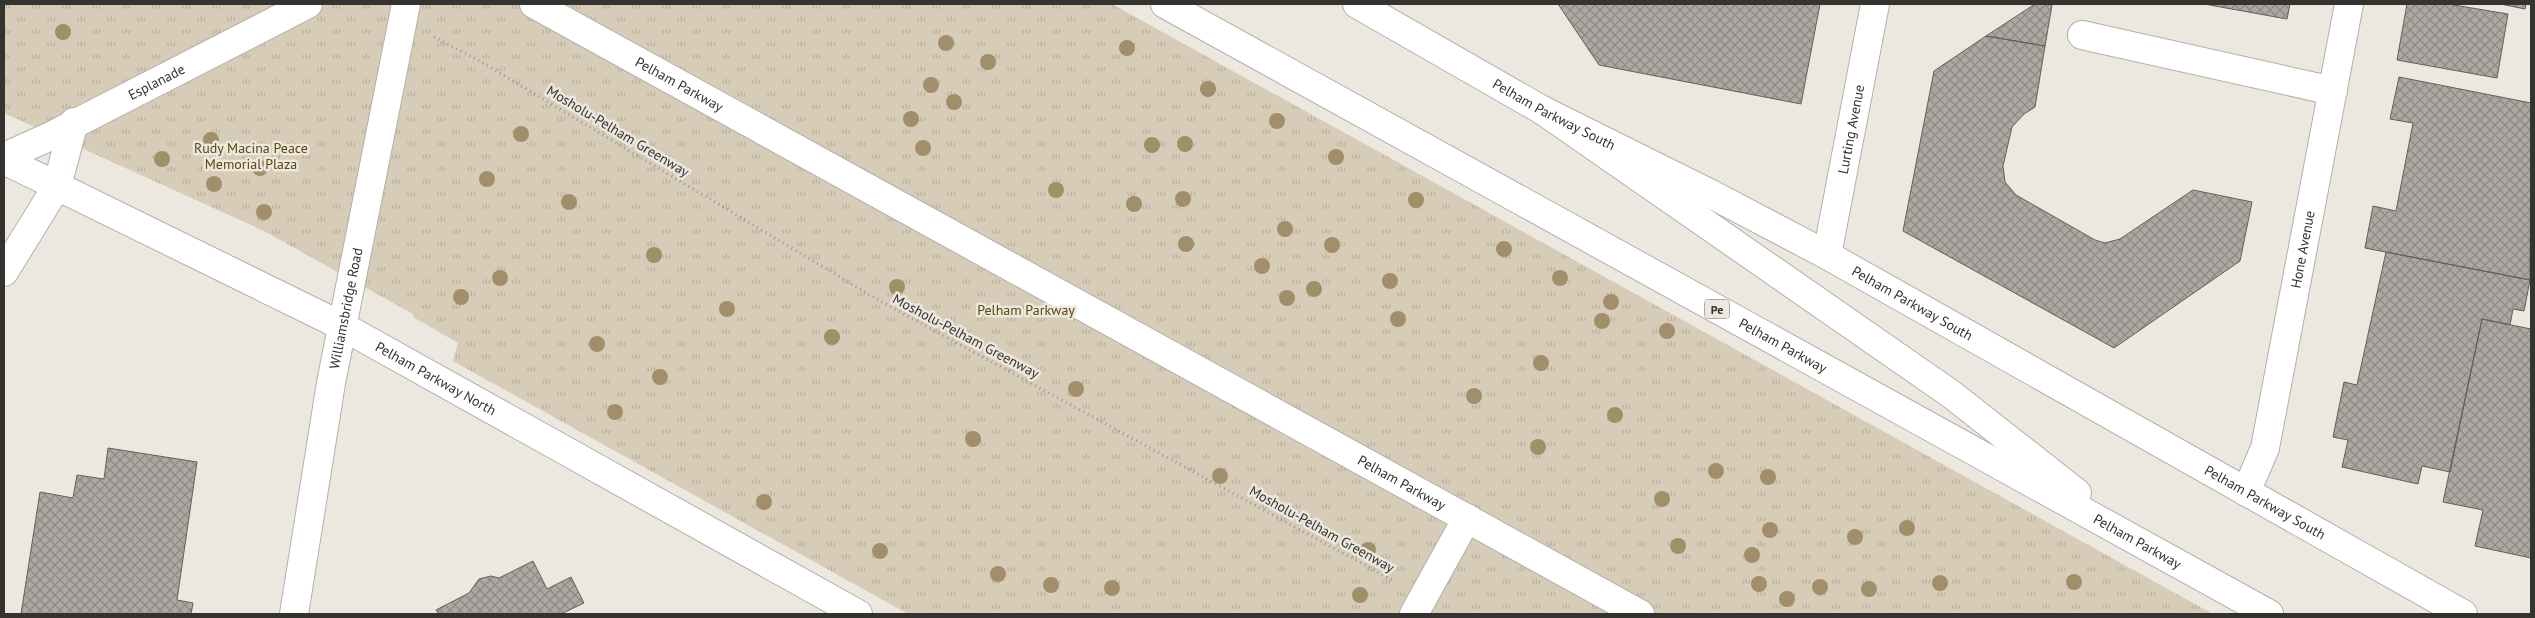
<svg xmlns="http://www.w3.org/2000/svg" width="2535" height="618" viewBox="0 0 2535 618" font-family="'PT Sans',sans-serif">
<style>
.grass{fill:url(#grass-tufts)}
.building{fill:url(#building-cross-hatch);stroke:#635f59}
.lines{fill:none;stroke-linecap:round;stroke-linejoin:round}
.minor-casing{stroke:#b4b0a9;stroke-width:30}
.major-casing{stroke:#b4b0a9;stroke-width:30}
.path{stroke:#9a9791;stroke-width:3;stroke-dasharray:1 4;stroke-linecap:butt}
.minor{stroke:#fff;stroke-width:28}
.major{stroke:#fff;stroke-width:28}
.tree{fill:#a08f69}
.labels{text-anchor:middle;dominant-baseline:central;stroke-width:5;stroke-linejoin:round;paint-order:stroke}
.shield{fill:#ece8e0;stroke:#6c6965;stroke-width:1}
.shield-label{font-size:12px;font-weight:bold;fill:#353330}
.street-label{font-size:14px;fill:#353330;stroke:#ece8e0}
.park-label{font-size:14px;fill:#614707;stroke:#ece8e0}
</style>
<defs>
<pattern id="grass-tufts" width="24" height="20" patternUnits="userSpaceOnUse" patternTransform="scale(1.25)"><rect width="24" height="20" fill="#d7ccb7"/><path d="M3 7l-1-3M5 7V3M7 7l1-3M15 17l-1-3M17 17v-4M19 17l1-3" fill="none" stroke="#b9b09e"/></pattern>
<pattern id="building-cross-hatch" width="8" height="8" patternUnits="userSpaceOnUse" patternTransform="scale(1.25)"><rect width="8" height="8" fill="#aca8a1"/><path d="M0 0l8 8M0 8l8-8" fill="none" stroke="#8d8984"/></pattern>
</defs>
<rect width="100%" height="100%" fill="#ece8e0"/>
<!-- grass -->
<path class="grass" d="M4,4H1112L2213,614H908L453,361L458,343L413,317V314L264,231L4,113Z"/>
<!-- building -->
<path class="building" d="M1558,4H1820L1801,104L1599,65Z
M2035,4L2052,5L2045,46L1986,36Z
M2204,4H2290L2287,19Z
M2407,4H2448L2508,14L2497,78L2397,60Z
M2500,4H2526L2525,9Z
M1986,36L2045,46L2035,107L2024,114L2012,127L2003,166L2005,182L2016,195L2095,240L2105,243L2120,239L2193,190L2252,202L2240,261L2114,348L1903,231L1934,71Z
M2399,77L2531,103L2530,280L2365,248L2373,206L2396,211L2413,123L2390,119Z
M2386,252L2530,280L2524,311L2513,309L2510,325L2482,319L2450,472L2422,466L2418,484L2342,467L2348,440L2333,437L2344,382L2357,385Z
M2482,319L2531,329V558L2475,546L2483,510L2443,502Z
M108,448L197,462L177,600L193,603L191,614H21L40,492L73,498L77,475L104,479Z
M533,561L547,589L571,577L584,603L561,614H439L436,610L469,593L479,579L491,576L499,578Z"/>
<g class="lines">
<defs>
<g id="minor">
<path id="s1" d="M1357,4L1542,110L1711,194L1827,255L2463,614"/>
<path d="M2082,35L2333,91"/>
<path id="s2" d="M4,157L51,136L308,4"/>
<path id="s3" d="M4,160L342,326L858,614"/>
<path id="s4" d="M1827,255L1875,4"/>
<path d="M4,272L57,186L74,122"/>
<path id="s5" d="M2246,492L2265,448L2349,4"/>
<path d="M1414,614L1467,518"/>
</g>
<g id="major">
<path id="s6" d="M534,4L1640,614"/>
<path id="s7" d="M1165,4L2269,614"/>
<path d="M1542,110L1951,394L2077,493"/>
<path id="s8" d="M294,614L331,383L406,4"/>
</g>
</defs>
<!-- minor casing -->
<use href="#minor" class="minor-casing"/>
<!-- major casing -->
<use href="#major" class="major-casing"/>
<!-- path -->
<path class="path" d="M434,37L478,60L880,301L1394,581"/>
<!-- minor -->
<use href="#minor" class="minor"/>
<!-- major -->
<use href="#major" class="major"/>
</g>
<!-- trees -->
<g class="tree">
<circle cx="63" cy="32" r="8"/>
<circle cx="946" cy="43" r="8"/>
<circle cx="1127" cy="48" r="8"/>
<circle cx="988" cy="62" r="8"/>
<circle cx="931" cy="85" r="8"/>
<circle cx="1208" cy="89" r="8"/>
<circle cx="954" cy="102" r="8"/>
<circle cx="911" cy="119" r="8"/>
<circle cx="1277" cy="121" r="8"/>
<circle cx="521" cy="134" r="8"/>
<circle cx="211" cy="140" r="8"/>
<circle cx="1185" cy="144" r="8"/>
<circle cx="1152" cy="145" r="8"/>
<circle cx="923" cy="148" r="8"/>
<circle cx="1336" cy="157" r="8"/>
<circle cx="162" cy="159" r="8"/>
<circle cx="260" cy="168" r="8"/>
<circle cx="487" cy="179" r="8"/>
<circle cx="214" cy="184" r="8"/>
<circle cx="1056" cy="190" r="8"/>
<circle cx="1183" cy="199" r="8"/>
<circle cx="1416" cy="200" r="8"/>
<circle cx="569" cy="202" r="8"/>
<circle cx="1134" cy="204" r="8"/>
<circle cx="264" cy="212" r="8"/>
<circle cx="1285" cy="229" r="8"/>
<circle cx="1186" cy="244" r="8"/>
<circle cx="1332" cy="245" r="8"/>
<circle cx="1504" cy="249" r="8"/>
<circle cx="654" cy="255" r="8"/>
<circle cx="1262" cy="266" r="8"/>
<circle cx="500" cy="278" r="8"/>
<circle cx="1560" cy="278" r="8"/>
<circle cx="1390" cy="281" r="8"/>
<circle cx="897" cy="287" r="8"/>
<circle cx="1314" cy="289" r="8"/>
<circle cx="461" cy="297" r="8"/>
<circle cx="1287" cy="298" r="8"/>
<circle cx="1611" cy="302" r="8"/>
<circle cx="727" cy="309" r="8"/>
<circle cx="1398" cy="319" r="8"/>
<circle cx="1602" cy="321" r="8"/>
<circle cx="1667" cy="331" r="8"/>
<circle cx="832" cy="337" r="8"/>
<circle cx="597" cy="344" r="8"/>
<circle cx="1541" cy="363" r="8"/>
<circle cx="660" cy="377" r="8"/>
<circle cx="1076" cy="389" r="8"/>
<circle cx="1474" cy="396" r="8"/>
<circle cx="615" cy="412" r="8"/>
<circle cx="1615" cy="415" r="8"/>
<circle cx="973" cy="439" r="8"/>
<circle cx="1538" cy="447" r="8"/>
<circle cx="1716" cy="471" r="8"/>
<circle cx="1220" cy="476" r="8"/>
<circle cx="1768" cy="477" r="8"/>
<circle cx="1662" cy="499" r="8"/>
<circle cx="764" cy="502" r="8"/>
<circle cx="1907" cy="528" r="8"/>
<circle cx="1770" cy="530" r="8"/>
<circle cx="1855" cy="537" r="8"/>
<circle cx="1678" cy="546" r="8"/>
<circle cx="1368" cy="550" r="8"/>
<circle cx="880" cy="551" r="8"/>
<circle cx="1752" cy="555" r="8"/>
<circle cx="998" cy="574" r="8"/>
<circle cx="2074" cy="582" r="8"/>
<circle cx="1940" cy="583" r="8"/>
<circle cx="1759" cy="584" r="8"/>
<circle cx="1051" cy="585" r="8"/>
<circle cx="1820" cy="587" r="8"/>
<circle cx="1112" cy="588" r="8"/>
<circle cx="1869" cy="589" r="8"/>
<circle cx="1360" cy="595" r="8"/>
<circle cx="1787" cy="599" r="8"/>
</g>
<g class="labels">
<!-- shield labels -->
<rect class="shield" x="1704.5" y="299.5" width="25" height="19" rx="4"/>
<g class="shield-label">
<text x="1717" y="309">Pe</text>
</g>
<!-- street labels -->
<g class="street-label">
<text stroke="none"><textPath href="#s2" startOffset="170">Esplanade</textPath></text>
<text stroke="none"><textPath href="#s6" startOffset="166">Pelham Parkway</textPath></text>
<text stroke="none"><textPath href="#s1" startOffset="226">Pelham Parkway South</textPath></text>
<text stroke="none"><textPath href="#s4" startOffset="128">Lurting Avenue</textPath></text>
<text transform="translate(618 131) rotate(31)">Mosholu-Pelham Greenway</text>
<text stroke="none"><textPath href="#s5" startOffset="250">Hone Avenue</textPath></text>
<text stroke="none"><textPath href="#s1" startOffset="631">Pelham Parkway South</textPath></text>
<text stroke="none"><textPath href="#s8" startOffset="310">Williamsbridge Road</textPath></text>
<text transform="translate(966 336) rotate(28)">Mosholu-Pelham Greenway</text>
<text stroke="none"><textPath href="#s7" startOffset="706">Pelham Parkway</textPath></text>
<text stroke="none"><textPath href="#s3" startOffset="484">Pelham Parkway North</textPath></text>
<text stroke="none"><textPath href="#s6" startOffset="991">Pelham Parkway</textPath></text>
<text stroke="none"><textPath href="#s1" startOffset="1036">Pelham Parkway South</textPath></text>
<text transform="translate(1322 529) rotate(29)">Mosholu-Pelham Greenway</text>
<text stroke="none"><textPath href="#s7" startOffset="1111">Pelham Parkway</textPath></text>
</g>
<!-- park labels -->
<g class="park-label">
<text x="251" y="148">Rudy Macina Peace<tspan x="251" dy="16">Memorial Plaza</tspan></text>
<text x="1026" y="310">Pelham Parkway</text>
</g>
</g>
<!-- border -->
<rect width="2535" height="618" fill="none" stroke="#353330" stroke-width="10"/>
</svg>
